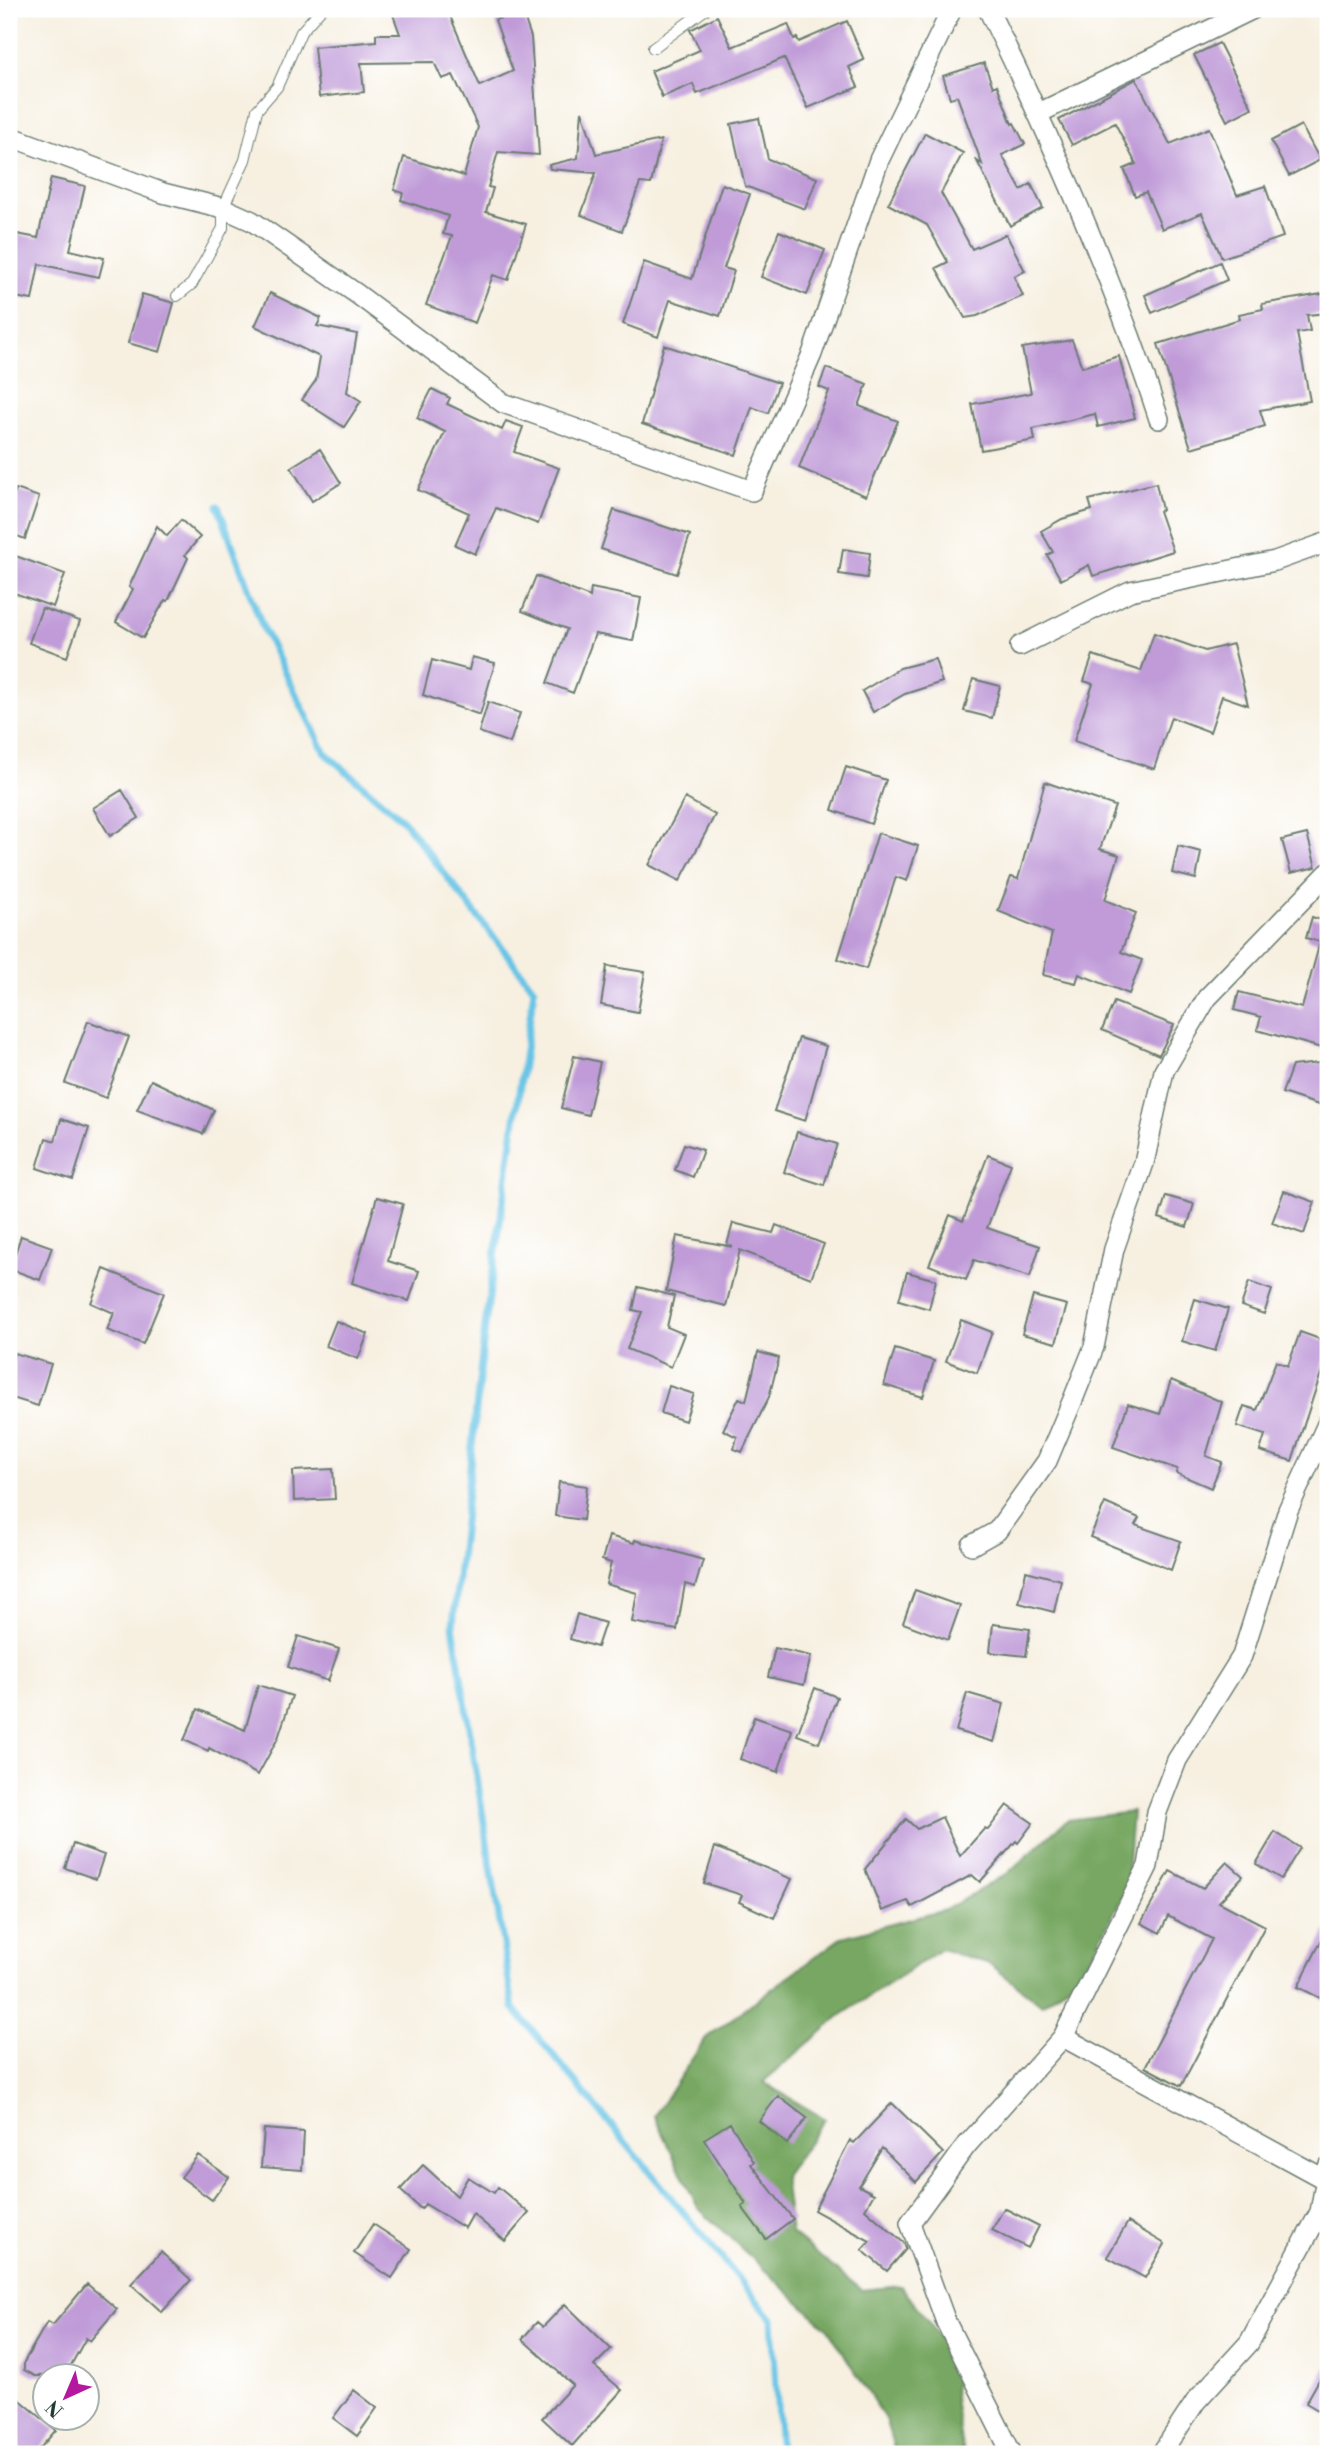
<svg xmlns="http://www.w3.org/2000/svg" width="1337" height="2463" viewBox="0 0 1337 2463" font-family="'Libre Bodoni',serif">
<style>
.forest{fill:#77a762;stroke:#4b724b;stroke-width:2}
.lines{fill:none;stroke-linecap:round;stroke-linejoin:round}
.stream{stroke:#67c4e5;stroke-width:7}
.building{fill:#c09bd8}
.service-casing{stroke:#6b7c71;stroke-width:12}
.minor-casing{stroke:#6b7c71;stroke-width:22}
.service{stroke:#fff;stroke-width:10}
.minor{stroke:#fff;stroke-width:19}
</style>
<rect width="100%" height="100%" fill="#fff"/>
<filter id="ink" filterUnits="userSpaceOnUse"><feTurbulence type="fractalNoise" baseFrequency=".0143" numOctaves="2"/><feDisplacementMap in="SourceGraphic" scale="14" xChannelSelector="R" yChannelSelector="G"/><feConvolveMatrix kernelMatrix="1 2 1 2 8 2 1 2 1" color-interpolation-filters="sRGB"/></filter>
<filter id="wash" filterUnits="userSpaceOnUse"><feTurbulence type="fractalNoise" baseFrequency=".00686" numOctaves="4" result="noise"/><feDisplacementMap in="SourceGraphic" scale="28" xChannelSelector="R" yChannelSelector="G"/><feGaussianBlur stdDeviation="1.57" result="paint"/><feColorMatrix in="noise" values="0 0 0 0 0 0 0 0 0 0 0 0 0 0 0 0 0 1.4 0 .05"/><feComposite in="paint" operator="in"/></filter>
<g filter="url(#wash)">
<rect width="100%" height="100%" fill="#f7f0e1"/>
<!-- forest -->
<path class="forest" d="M1132,1812L1126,1890L1081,1975L1042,2005L990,1964L941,1949L840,2016L763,2082L825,2119L784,2176L791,2233L861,2290L901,2286L956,2358L954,2398L963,2454H896L885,2419L828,2329L698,2208L654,2116L706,2038L842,1937L945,1910L1008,1873L1067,1820Z"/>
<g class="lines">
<!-- stream -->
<path class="stream" d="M218,506L263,628L325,753L402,819L534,989L485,1326L453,1625L513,2007L772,2319L780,2454"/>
</g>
<g id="blocks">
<!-- building -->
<path class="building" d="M391,9H447L480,86L513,71L495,20L522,11L531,37L539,155L498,152L488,187L493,188L486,212L526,224L508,280L493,275L475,323L426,305L452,236L443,234L448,216L401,200L403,193L394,190L404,157L464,176L478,127L453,75L442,79L434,62L361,63L364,92L319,97L314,47L376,41V34H400Z
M717,16L732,47L788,24L794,39L797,38L799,42L847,21L864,60L849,67L858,87L808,108L784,58L697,94L693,84L662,97L651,71L700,50L690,30Z
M1219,43L1252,108L1227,121L1194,55Z
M984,63L993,87L997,85L1012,124L1014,123L1025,144L1002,155L1021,190L1031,184L1043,208L1010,226L977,161L982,164L957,96L950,98L943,76Z
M1136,79L1170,144L1209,128L1237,195L1265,186L1283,237L1222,258L1202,213L1162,229L1146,192L1135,196L1124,169L1136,164L1115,123L1072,145L1059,120Z
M582,111L596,154L661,140L651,184L640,183L622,231L581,215L596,173L550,169L549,165L578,158Z
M759,118L768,159L817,178L805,209L745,186L731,124Z
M1301,125L1320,160L1289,176L1271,141Z
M925,133L963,153L941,193L972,249L1006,234L1025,271L1014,276L1023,296L977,316L965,318L936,268L948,262L927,225L888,204Z
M51,178L85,186L70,250L104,258L99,277L39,264L32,300L9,296V263L12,264L17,234L38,238Z
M722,184L750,194L724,268L734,271L720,316L670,300L658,337L623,324L644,262L692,279Z
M779,231L825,250L807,295L761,277Z
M1220,262L1227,280L1152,313L1145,295Z
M270,293L321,318L317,326L357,334L347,392L361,401L344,427L302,400L316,380L320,357L255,326Z
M1328,293V313L1307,315L1310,331L1297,333L1310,401L1260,410L1265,426L1191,448L1158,344L1240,319L1239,314L1263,309L1262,304Z
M142,294L174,303L160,352L128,343Z
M1072,340L1082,367L1119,356L1135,418L1098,427L1095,414L1033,429L1035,440L981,450L972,404L1031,393L1022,348Z
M664,345L779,383L768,413L752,407L736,455L642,424Z
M826,368L867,384L859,406L898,421L866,496L799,468L829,391L819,387Z
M432,389L450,398L447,404L502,430L506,421L523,427L514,452L559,468L538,524L496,508L475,554L455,545L469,513L418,490L445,432L417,418Z
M320,449L341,483L312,501L291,467Z
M1156,483L1162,510L1159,511L1173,551L1093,576L1089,565L1061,580L1047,555L1053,552L1041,531L1062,519L1092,510L1089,500Z
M16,489L39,497L25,539L9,533V494L13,496Z
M614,510L690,535L677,574L601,549Z
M181,520L200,537L185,555L188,558L168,601L165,600L143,638L116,622L133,589L129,587L157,526L167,536Z
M843,549L870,553L867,578L839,574Z
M13,555L65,574L53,607L9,591V567Z
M536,576L590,597L591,588L641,598L633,641L595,634L573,693L547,683L567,629L522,611Z
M42,608L80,621L67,657L29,643Z
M1154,633L1205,651L1233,644L1248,705L1222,696L1210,732L1171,717L1154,769L1074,741L1093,684L1084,681L1093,655L1141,671Z
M472,657L495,663L480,715L423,695L432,660L469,670Z
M935,659L942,682L905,694L873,712L862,691L900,668Z
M973,679L1000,686L992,718L964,711Z
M488,702L520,713L510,743L479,732Z
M846,767L886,780L871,824L832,810Z
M1045,782L1115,806L1100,849L1119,855L1105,900L1136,913L1121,952L1142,960L1129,994L1079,974L1076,983L1043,975L1052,933L998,911L1011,877L1018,879Z
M122,790L139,818L110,836L93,808Z
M685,798L715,815L680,881L649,865Z
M878,833L918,846L907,881L896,877L866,969L838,959Z
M1307,834L1316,867L1291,873L1282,840Z
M1178,846L1201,852L1196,879L1172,873Z
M1312,917L1328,922V1038L1325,1049L1257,1030L1261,1017L1234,1010L1239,992L1302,1008L1320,942L1306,938Z
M607,966L645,972L638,1012L601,1005Z
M1114,1002L1174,1025L1159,1055L1102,1030Z
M88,1021L129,1037L106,1098L65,1083Z
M799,1038L826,1046L805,1121L774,1111Z
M574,1056L600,1062L588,1115L561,1108Z
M1328,1062V1108L1282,1093L1292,1066Z
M151,1080L214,1110L203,1134L137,1110Z
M61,1119L89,1128L73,1180L37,1168L46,1138L55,1141Z
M797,1132L837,1144L824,1185L784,1172Z
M684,1144L703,1150L693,1177L675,1170Z
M988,1155L1011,1164L987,1228L1040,1246L1030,1277L974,1260L966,1280L929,1265L950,1215L963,1221Z
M1284,1191L1315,1202L1304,1234L1272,1223Z
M1166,1196L1194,1204L1187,1227L1159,1218Z
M377,1197L403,1204L388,1261L419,1271L409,1301L352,1283Z
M733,1223L773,1233L776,1225L824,1244L811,1278L740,1250L726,1306L666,1291L677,1236L733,1247L727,1245Z
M21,1236L52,1247L40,1280L10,1269Z
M104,1269L164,1293L143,1344L107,1330L114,1313L91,1303Z
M907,1272L936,1280L929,1309L899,1300Z
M1249,1282L1272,1290L1264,1314L1241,1306Z
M638,1287L674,1296L667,1327L684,1334L671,1367L627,1349L642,1312L633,1310Z
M1033,1296L1067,1305L1056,1343L1022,1334Z
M1195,1299L1228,1309L1215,1351L1182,1341Z
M961,1320L992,1332L977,1373L946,1361Z
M336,1321L368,1334L358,1359L326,1346Z
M1300,1332L1328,1342V1352L1292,1461L1260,1451L1265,1435L1237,1426L1244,1406L1257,1410L1276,1361L1288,1366Z
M895,1349L934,1361L923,1397L884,1385Z
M758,1352L779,1358L769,1397L742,1452L734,1449L737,1437L723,1430L739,1398L746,1401Z
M14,1353L51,1364L38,1406L9,1397V1373Z
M1171,1380L1222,1402L1206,1456L1222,1462L1211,1488L1176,1473L1177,1469L1113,1447L1128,1404L1160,1414Z
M669,1386L694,1394L685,1421L661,1413Z
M333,1469L335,1499L294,1501L293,1471Z
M559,1482L587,1486L583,1520L555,1516Z
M1105,1503L1139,1518L1135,1525L1181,1541L1171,1570L1090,1537Z
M609,1536L634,1543L635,1540L703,1560L695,1587L685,1584L677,1630L632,1622L637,1593L606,1584L611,1563L602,1560Z
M1026,1571L1061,1580L1054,1612L1019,1603Z
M915,1590L960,1606L948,1640L903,1623Z
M577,1614L605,1623L597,1647L570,1639Z
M993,1624L1030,1629L1026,1656L990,1652Z
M298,1636L339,1649L328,1681L288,1667Z
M775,1648L811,1656L804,1685L768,1677Z
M258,1685L292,1696L278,1738L258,1775L209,1748L208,1751L184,1740L198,1709L245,1730Z
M815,1688L837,1697L819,1743L797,1735Z
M967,1693L1004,1704L994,1742L956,1731Z
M754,1717L792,1730L778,1772L740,1759Z
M1007,1805L1033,1823L1018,1843L1016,1841L980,1882L972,1875L912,1907L908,1901L882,1911L865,1869L906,1819L917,1829L942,1817L960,1856L985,1828L988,1830Z
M1275,1832L1300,1848L1281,1879L1256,1864Z
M73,1844L104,1855L96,1879L65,1868Z
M715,1847L792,1879L774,1918L739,1902L742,1895L704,1883Z
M1227,1862L1243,1876L1219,1902L1265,1926L1181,2086L1145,2067L1212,1939L1168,1916L1160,1933L1141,1923L1170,1871L1203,1888Z
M1328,1927V2002L1298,1987Z
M778,2096L807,2118L787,2144L759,2121Z
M892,2103L943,2153L916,2182L882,2148L859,2186L874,2194L865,2209L904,2243L906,2249L887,2271L862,2250L870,2241L814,2210L850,2140L854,2143Z
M730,2123L754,2162L751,2164L793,2219L766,2239L742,2207L746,2204L704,2139Z
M264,2129L304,2132L302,2170L261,2167Z
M198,2155L229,2177L212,2200L181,2177Z
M423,2165L457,2196L468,2177L494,2193L498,2187L529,2213L505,2241L473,2214L465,2228L425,2204L421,2209L400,2190Z
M1004,2208L1039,2226L1028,2248L992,2230Z
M1128,2222L1165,2244L1145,2278L1107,2257Z
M373,2224L411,2249L392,2278L354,2253Z
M161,2252L191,2280L162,2312L131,2284Z
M87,2284L117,2309L90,2341L86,2338L65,2376H35L24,2370V2362L47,2322L53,2325Z
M565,2304L611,2349L594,2366L622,2390L572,2446L542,2418L573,2385L522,2339L537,2322L543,2327Z
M1328,2364V2416L1306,2403Z
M354,2390L377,2408L357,2436L333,2418Z
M18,2398L56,2430L35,2454H9V2408Z"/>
</g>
</g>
<g filter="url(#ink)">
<use href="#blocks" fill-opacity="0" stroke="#6b7c71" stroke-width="2"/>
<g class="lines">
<defs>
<path id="service" d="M653,48L706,9
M177,296L192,284L223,228V208L245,160L257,110L277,87L301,32L321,9"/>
<path id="minor" d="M988,9C1053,142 1113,278 1159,419
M1039,113L1253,9
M9,136L163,193L223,208L252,221L357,294L503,403L752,491L812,354L879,160L952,9
M1020,646L1130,591L1275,561L1328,542
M972,1545L997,1531L1047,1461L1074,1397L1094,1347L1114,1249L1144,1163L1164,1071L1207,998L1328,873
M1063,2037L1324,2179
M1012,2454L946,2322L910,2223L966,2146L1063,2037L1148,1866L1157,1812L1177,1760L1242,1656L1288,1510L1328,1422
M1161,2454L1196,2401L1249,2343L1320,2212L1328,2167"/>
</defs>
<!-- service casing -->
<use href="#service" class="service-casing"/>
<!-- minor casing -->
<use href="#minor" class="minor-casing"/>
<!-- service -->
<use href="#service" class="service"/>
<!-- minor -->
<use href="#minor" class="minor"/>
</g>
</g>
<!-- margin -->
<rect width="1337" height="2463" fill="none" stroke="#fff" stroke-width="35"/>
<!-- north arrow -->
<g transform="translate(66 2397) rotate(224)"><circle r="33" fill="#ffffff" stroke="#a5b1ae" stroke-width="2"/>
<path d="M0-5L12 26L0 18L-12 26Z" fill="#b5179e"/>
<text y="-10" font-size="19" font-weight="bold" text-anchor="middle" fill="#1f3d34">N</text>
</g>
</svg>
